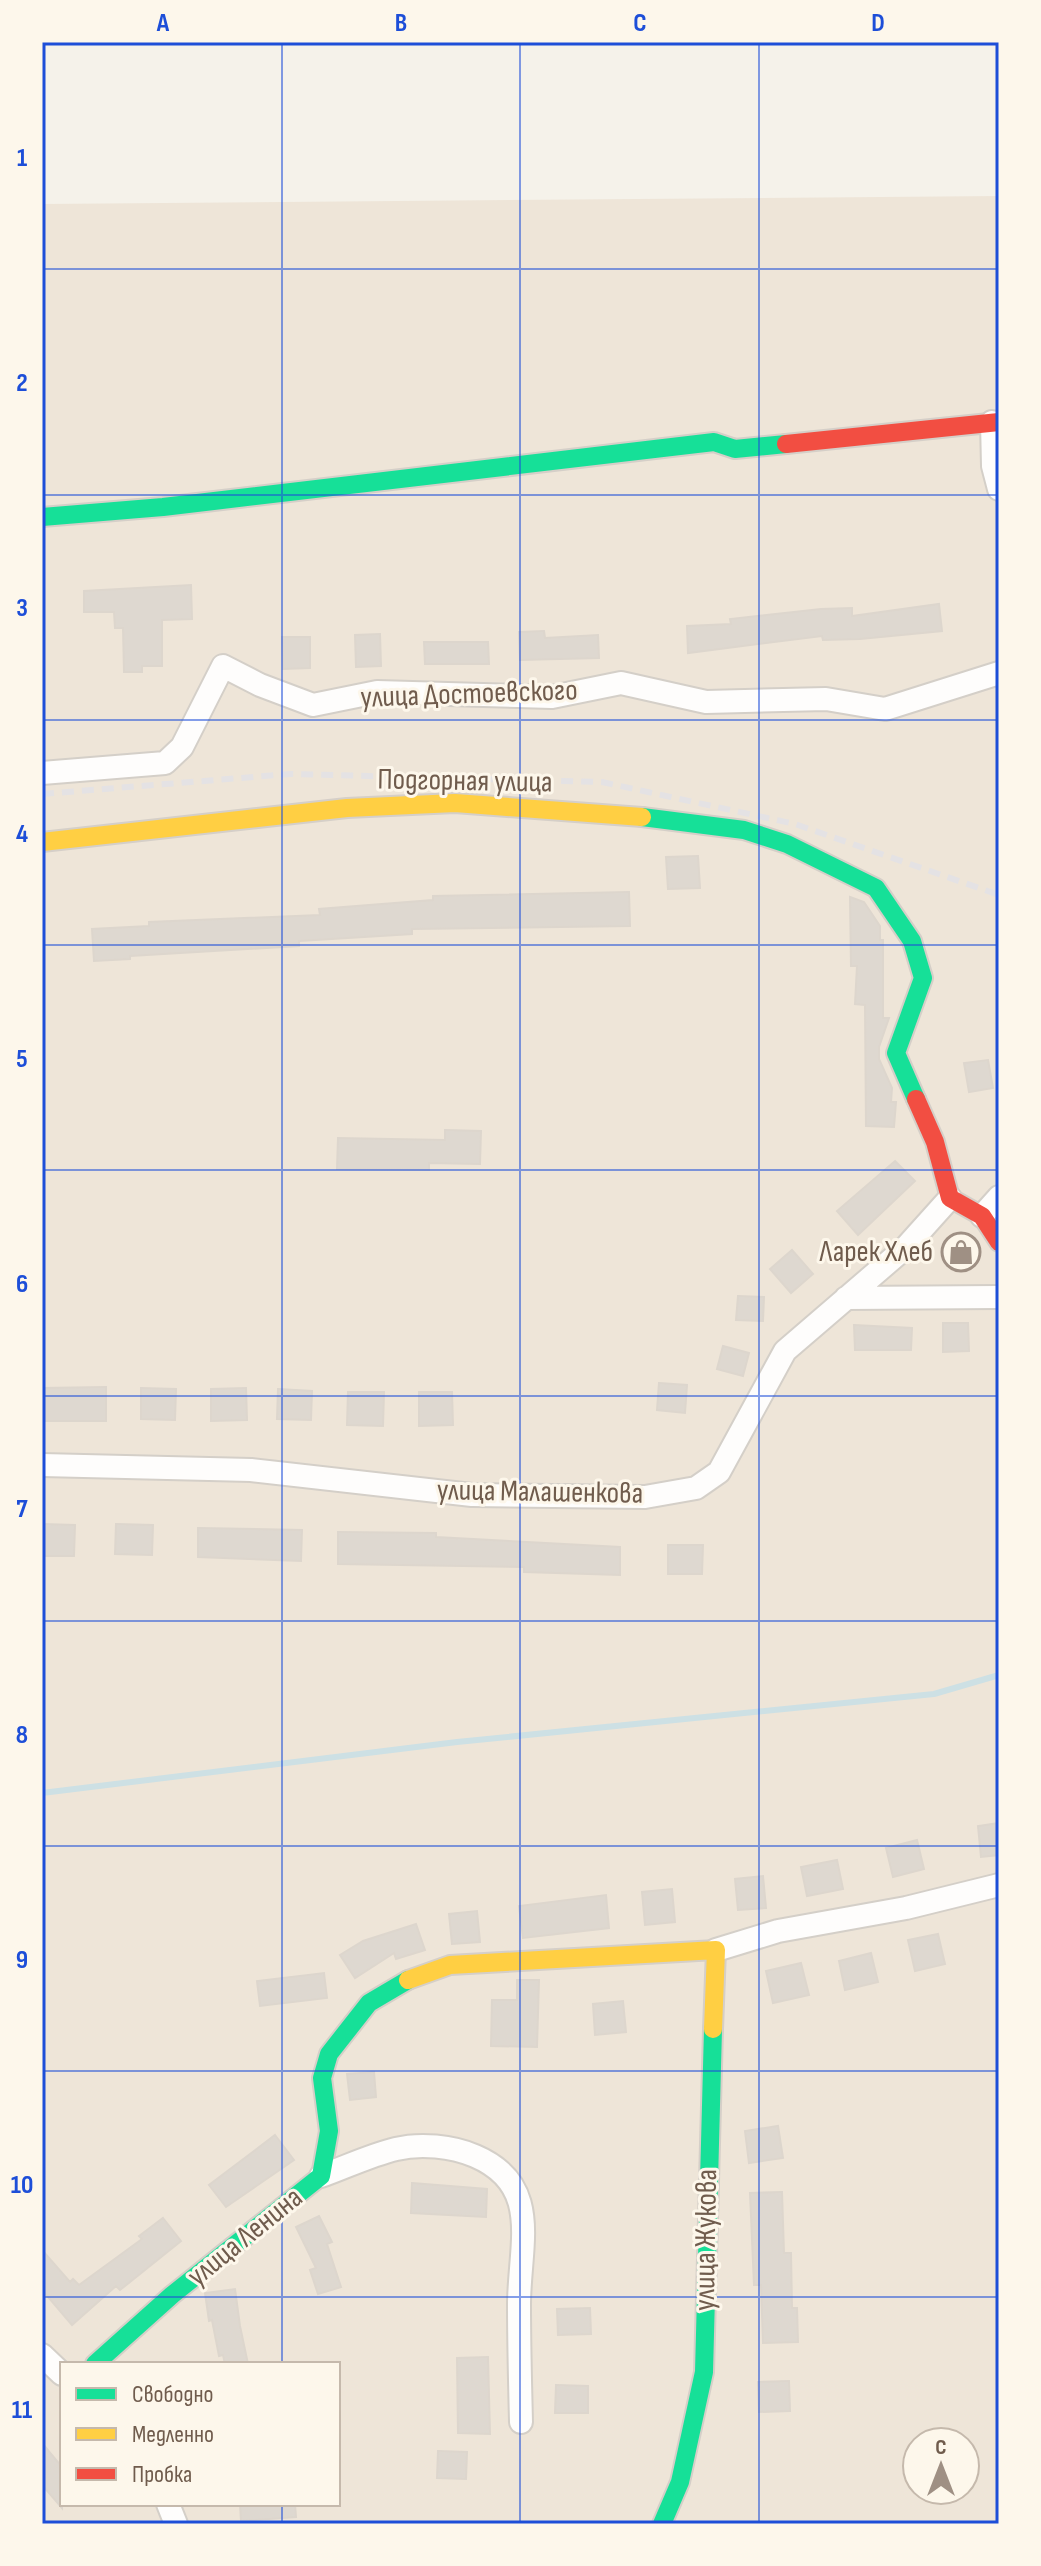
<svg xmlns="http://www.w3.org/2000/svg" width="1041" height="2566" viewBox="0 0 1041 2566" font-family="'Sofia Sans Condensed',sans-serif">
<style>
.residential{fill:#eee5d8;fill-rule:evenodd}
.lines{fill:none;stroke-linecap:round;stroke-linejoin:round}
.stream{stroke:#cde0e4;stroke-width:6}
.building{fill:#ded8d0;stroke:#ddd6cd;stroke-width:2}
.street-casing{stroke:#d4cfc8;stroke-width:26}
.fast-casing{stroke:#d5cfc8;stroke-width:22}
.slow-casing{stroke:#d5cfc8;stroke-width:22}
.jam-casing{stroke:#d5cfc8;stroke-width:22}
.street{stroke:#fefdfc;stroke-width:22}
.fast{stroke:#16e098;stroke-width:18}
.slow{stroke:#ffcf43;stroke-width:18}
.jam{stroke:#f24e42;stroke-width:18}
.rail{stroke:#e4e2e4;stroke-width:6;stroke-dasharray:12 8;stroke-linecap:butt}
.grid{fill:none;stroke:#1d4ed8;stroke-width:2;stroke-opacity:0.55}
.labels{text-anchor:middle;dominant-baseline:central;stroke-width:6;stroke-linejoin:round;paint-order:stroke}
.street-label{font-size:30px;fill:#705c4d;stroke:#fdf7eb}
.poi-label{font-size:30px;fill:#705c4d;stroke:#fdf7eb;text-anchor:end}
.neatline{fill:none;stroke:#1d4ed8;stroke-width:3}
.grid-label{font-size:26px;text-anchor:middle;font-weight:bold;fill:#1d4ed8}
</style>
<rect width="100%" height="100%" fill="#f5f2ea"/>
<!-- residential -->
<path class="residential" d="M999,196V2524H42V204ZM62,2364H338V2504H62ZM917,2442H965V2490H917Z"/>
<g class="lines">
<!-- stream -->
<path class="stream" d="M42,1793L457,1742L934,1694L999,1675"/>
</g>
<!-- building -->
<path class="building" d="M191,585L192,619L162,620V666H142V672H124L123,628H115L114,612H84V591Z
M939,604L942,631L860,639L823,640L822,636L688,653L687,626L731,624L730,619L821,609L852,608V616Z
M544,631L545,638L598,635L599,658L520,660L519,632Z
M380,634L381,666L356,667L355,635Z
M282,637H310V668L283,669Z
M424,642H488L489,664H425Z
M698,856L700,888L668,889L666,857Z
M629,892L630,926L412,929V934L299,941V946L130,956V959L94,961L92,929L149,926V922L320,915L319,909L433,900V896Z
M850,897L864,902L880,926V940H883V1018H889L879,1047V1059L892,1088L891,1102H896L894,1127L866,1126L865,1005L855,1004L857,966H851Z
M988,1060L993,1088L969,1092L964,1063Z
M445,1130L481,1131L480,1164L429,1163V1170L337,1169L338,1138L445,1140Z
M895,1161L915,1181L858,1235L837,1211Z
M792,1250L813,1274L791,1293L770,1269Z
M738,1296L764,1297L763,1321L736,1320Z
M943,1323H968L969,1351L943,1352Z
M854,1325L912,1328L911,1350H855Z
M723,1346L749,1353L743,1376L717,1369Z
M659,1383L687,1385L685,1413L657,1410Z
M106,1387V1421H42V1388Z
M141,1388L176,1389L175,1420L141,1419Z
M246,1388L247,1420L211,1421V1389Z
M278,1389L312,1391L311,1420L277,1419Z
M348,1392H384L383,1426L347,1425Z
M419,1392H452L453,1425L419,1426Z
M42,1524L75,1525L74,1556H42Z
M116,1524L153,1525L152,1555L115,1554Z
M198,1528L302,1530L301,1561L198,1557Z
M338,1532L436,1533V1537L620,1547V1575L524,1572V1567L338,1564Z
M668,1545H703L702,1574H668Z
M999,1823V1855L981,1857L978,1826Z
M917,1840L924,1869L893,1877L886,1848Z
M837,1860L843,1889L807,1896L801,1867Z
M763,1876L766,1908L738,1910L735,1879Z
M672,1889L675,1922L645,1925L642,1892Z
M606,1895L609,1928L523,1938L519,1906Z
M477,1911L480,1942L452,1944L449,1914Z
M416,1924L425,1950L396,1959L394,1953L355,1978L340,1955L363,1941Z
M938,1934L945,1964L915,1971L908,1940Z
M871,1953L878,1982L845,1990L839,1961Z
M801,1963L809,1995L773,2003L766,1971Z
M324,1973L327,1998L260,2006L257,1981Z
M517,1980H539L537,2047L491,2046L492,2000H517Z
M623,2001L626,2032L595,2035L593,2004Z
M374,2072L376,2097L350,2100L347,2074Z
M778,2126L783,2158L749,2163L745,2131Z
M275,2135L294,2160L226,2207L209,2185Z
M412,2183L487,2189L486,2217L411,2213Z
M782,2192L784,2253H791L792,2308H797L798,2342L763,2343L761,2285H754L750,2193Z
M319,2216L332,2242L327,2244L341,2287L318,2294L310,2270L316,2268L296,2227Z
M163,2218L181,2241L120,2290L116,2286L72,2325L42,2290V2250L70,2282L73,2279L79,2285L142,2239L139,2236Z
M235,2289L240,2326L248,2364H225L223,2355L219,2356L212,2320L209,2321L205,2293Z
M590,2308L591,2334L558,2335L557,2309Z
M488,2357L490,2434L458,2433L457,2358Z
M789,2381L790,2411L759,2412L758,2382Z
M556,2385L588,2386V2413H555Z
M42,2443L62,2467V2508L42,2485Z
M438,2451L467,2452L466,2479L437,2478Z
M240,2504H295L296,2517L241,2521Z"/>
<g class="lines">
<defs>
<path id="street" d="M992,422L993,466L999,489
M42,773L165,763L182,747L223,666L260,685L313,705L377,692L552,697L621,683L706,702L826,699L885,709L999,673
M982,1216L999,1197
M846,1298L999,1297
M42,1465L251,1470L472,1495L645,1497L696,1488L719,1472L785,1351L906,1247L950,1198
M716,1950L778,1931L906,1908L999,1885
M321,2176C346,2167 371,2155 396,2149C420,2143 452,2146 475,2156C543,2185 519,2245 519,2305C519,2344 520,2383 521,2422
M42,2355L62,2374
M168,2504L176,2524"/>
<path id="fast" d="M42,517L163,507L714,442L735,449L786,444
M642,817L744,830L787,844L876,888L912,941L923,978L896,1053L916,1099
M95,2364L172,2295L321,2176L329,2131L322,2078L329,2054L369,2003L408,1980
M662,2524L680,2482L704,2372L713,2029"/>
<path id="slow" d="M42,842L347,808L455,803L642,817
M408,1980L450,1965L716,1950L713,2029"/>
<path id="jam" d="M786,444L999,422
M916,1099L935,1142L950,1198L982,1216L999,1242"/>
</defs>
<!-- street casing -->
<use href="#street" class="street-casing"/>
<!-- fast casing -->
<use href="#fast" class="fast-casing"/>
<!-- slow casing -->
<use href="#slow" class="slow-casing"/>
<!-- jam casing -->
<use href="#jam" class="jam-casing"/>
<!-- street -->
<use href="#street" class="street"/>
<!-- fast -->
<use href="#fast" class="fast"/>
<!-- slow -->
<use href="#slow" class="slow"/>
<!-- jam -->
<use href="#jam" class="jam"/>
<!-- rail -->
<path class="rail" d="M42,794L290,774L602,782L795,824L999,895"/>
</g>
<!-- grid -->
<path class="grid" d="M282,42V2364M520,42V2524M759,42V2524M42,269H999M42,495H999M42,720H999M42,945H999M42,1170H999M42,1396H999M42,1621H999M42,1846H999M42,2071H999M42,2297H999M282,2504V2524"/>
<!-- icons -->
<defs>
<symbol id="shop-ring" viewBox="-11 -11 22 22"><circle r="9.5" fill="#fdf7eb" stroke="#9f9084" stroke-width="1.5"/><path d="M-5-2.5h2.3a2.7 3.5 0 0 1 5.4 0H5L5.5 6h-11ZM-1.5-2.5h3a1.5 2.3 0 0 0-3 0Z" fill="#9f9084"/></symbol>
</defs>
<g fill-rule="evenodd">
<use href="#shop-ring" x="939" y="1230" width="44" height="44"/>
</g>
<g class="labels">
<!-- street labels -->
<g class="street-label">
<text transform="translate(469 694) rotate(-2)">улица Достоевского</text>
<text transform="translate(465 781) rotate(1)">Подгорная улица</text>
<text transform="translate(540 1492) rotate(1)">улица Малашенкова</text>
<text transform="translate(245 2237) rotate(-39)">улица Ленина</text>
<text transform="translate(706 2240) rotate(-89)">улица Жукова</text>
</g>
<!-- poi labels -->
<g class="poi-label">
<text x="933" y="1252">Ларек Хлеб</text>
</g>
</g>
<!-- border -->
<rect width="1041" height="2566" fill="none" stroke="#fdf7eb" stroke-width="88"/>
<!-- legend -->
<rect x="60" y="2362" width="280" height="144" fill="#fdf7eb" stroke="#c5b9ac" stroke-width="2"/>
<rect x="76" y="2388" width="40" height="12" fill="#16e098" stroke="#c5b9ac" stroke-width="2"/>
<text x="132" y="2402" font-size="24" fill="#705c4d">Свободно</text>
<rect x="76" y="2428" width="40" height="12" fill="#ffcf43" stroke="#c5b9ac" stroke-width="2"/>
<text x="132" y="2442" font-size="24" fill="#705c4d">Медленно</text>
<rect x="76" y="2468" width="40" height="12" fill="#f24e42" stroke="#c5b9ac" stroke-width="2"/>
<text x="132" y="2482" font-size="24" fill="#705c4d">Пробка</text>
<!-- north arrow -->
<g transform="translate(941 2466)"><circle r="38" fill="#fdf7eb" stroke="#c5b9ac" stroke-width="2"/>
<path d="M0-6L14 30L0 20L-14 30Z" fill="#9f9084"/>
<text y="-12" font-size="22" font-weight="bold" text-anchor="middle" fill="#705c4d">С</text>
</g>
<rect x="44" y="44" width="953" height="2478" class="neatline"/>
<g class="grid-label">
<text x="163" y="31">A</text>
<text x="401" y="31">B</text>
<text x="640" y="31">C</text>
<text x="878" y="31">D</text>
<text x="22" y="166">1</text>
<text x="22" y="391">2</text>
<text x="22" y="616">3</text>
<text x="22" y="842">4</text>
<text x="22" y="1067">5</text>
<text x="22" y="1292">6</text>
<text x="22" y="1517">7</text>
<text x="22" y="1743">8</text>
<text x="22" y="1968">9</text>
<text x="22" y="2193">10</text>
<text x="22" y="2418">11</text>
</g>
</svg>
